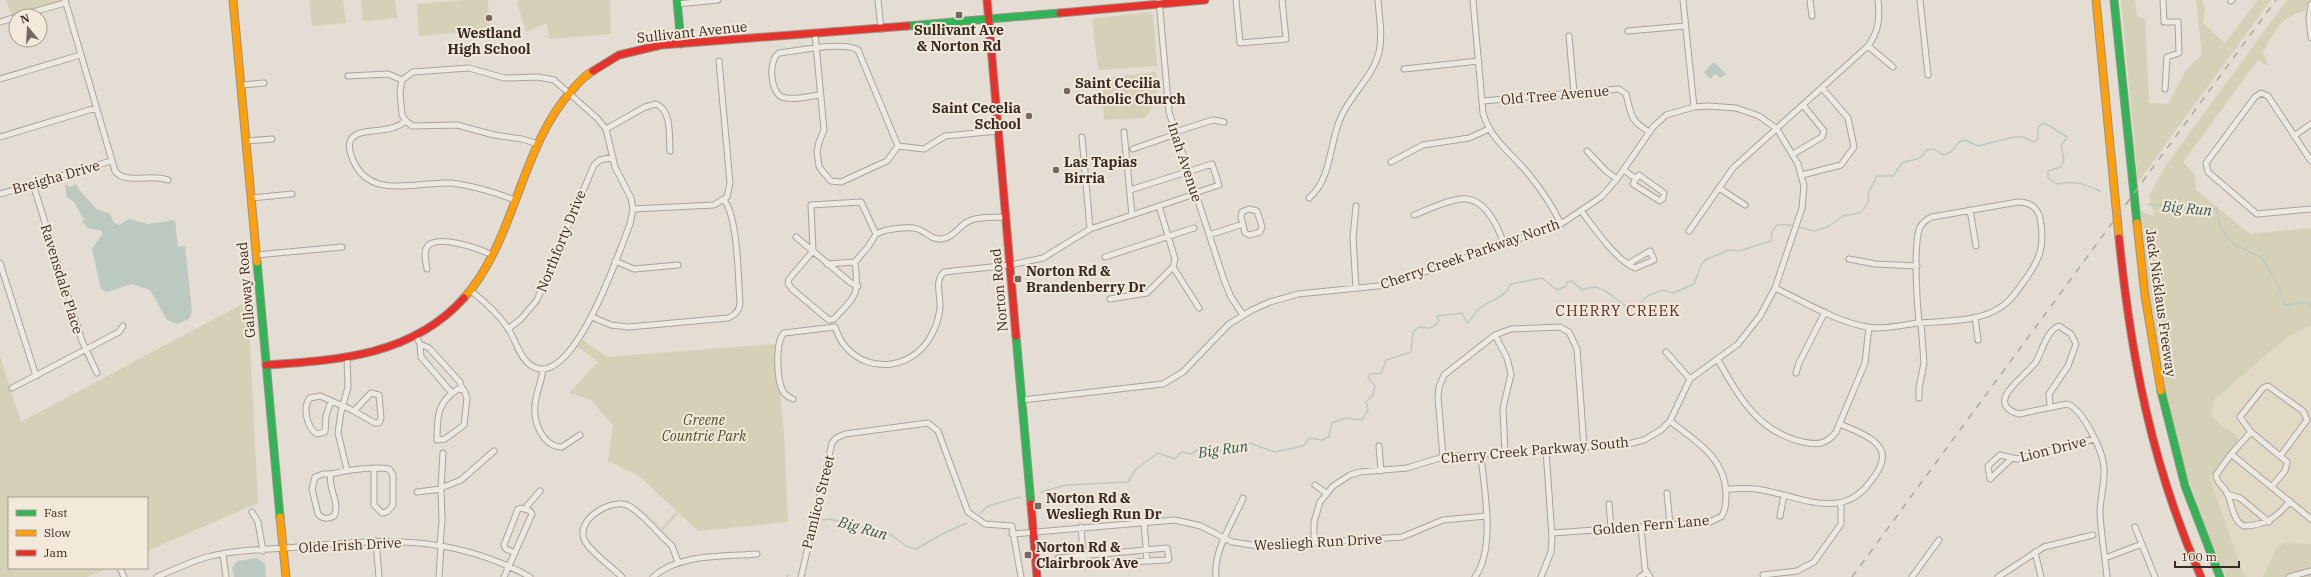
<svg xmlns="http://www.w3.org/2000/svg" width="2311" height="577" viewBox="0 0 2311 577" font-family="'IBM Plex Serif',serif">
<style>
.farmland{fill:#e2d9c5}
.green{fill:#d5d1b7}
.water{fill:#bcc9c0}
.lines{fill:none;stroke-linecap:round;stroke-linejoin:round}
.stream{stroke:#bcc9c0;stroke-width:1.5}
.street-casing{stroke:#aaa39b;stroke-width:7}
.fast-casing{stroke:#99928b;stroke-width:9}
.slow-casing{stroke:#99928b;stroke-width:9}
.jam-casing{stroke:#99928b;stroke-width:9}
.street{stroke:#ece9e3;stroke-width:5}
.fast{stroke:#30b455;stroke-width:7}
.slow{stroke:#ff9f0a;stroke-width:7}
.jam{stroke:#e5322d;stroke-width:7}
.rail{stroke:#ada8a3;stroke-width:1.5;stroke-dasharray:7 7;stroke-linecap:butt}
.poi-dot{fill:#756961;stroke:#f3e9db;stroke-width:1.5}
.labels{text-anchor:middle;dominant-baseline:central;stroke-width:4;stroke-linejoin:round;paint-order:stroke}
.poi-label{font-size:14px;font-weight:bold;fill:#392b23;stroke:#f3e9db;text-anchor:start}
.street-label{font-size:14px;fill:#392b23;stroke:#f3e9db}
.park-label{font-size:14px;font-style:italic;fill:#4d532c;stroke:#f3e9db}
.water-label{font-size:15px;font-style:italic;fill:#345751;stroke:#f3e9db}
.neighbourhood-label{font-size:15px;letter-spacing:1px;fill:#612c27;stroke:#f3e9db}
</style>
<rect width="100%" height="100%" fill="#e4ddd3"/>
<!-- farmland -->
<path class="farmland" d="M2311,326V544L2284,543L2263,577H2247L2243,573L2208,476L2232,462L2227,427L2216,422L2211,415L2214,400L2286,338Z"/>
<!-- green -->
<path class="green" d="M6,0H61L62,2L12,17Z
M309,0H343L346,23L312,26Z
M361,0H395L397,18L363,21Z
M465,0H488L490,30L419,36L417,4Z
M518,0H610L611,34L549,39L547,23L526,32L517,3Z
M2121,0H2135L2137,16L2145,19L2149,103L2168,104L2186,70L2202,55L2196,0H2202L2205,8L2203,23L2225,43L2258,0H2271L2138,182Z
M2287,0H2308L2305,11C2279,17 2276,31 2263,52L2268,66L2258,60L2183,162L2195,175L2196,190L2250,234L2311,228V326L2286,338L2214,400L2211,415C2220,428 2240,431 2242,449L2232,462L2209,476L2243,573L2247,577H2226C2199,513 2175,446 2161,377C2151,322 2146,267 2141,211L2154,216L2149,196L2164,168Z
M1148,12L1153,15L1157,66L1098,70L1092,19Z
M1156,72C1158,94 1160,102 1144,118L1104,120L1102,78Z
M248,301L258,503L147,551V498H9V568H108L87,577H0V356L21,422Z
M583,340L607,357L775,344L784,434L788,522L698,531L679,513L663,530L661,528L677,511L639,476L608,461L613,425L591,400L569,393L598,362L578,347Z
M2284,543L2311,544V577H2263L2276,549Z"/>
<!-- water -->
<path class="water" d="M1714,62L1726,74L1720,78L1716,74L1710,79L1704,72Z
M65,183L69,187L77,184L78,188L96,209L110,214L114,223L119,225L129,219L148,224L175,220L178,247L185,246L192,312L189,319L177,324L167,320L150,290L132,284L107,292L101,289L92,249L103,233L101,231L87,228L85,224L81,223L84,220L75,203L66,196Z
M257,558L265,564L266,577H234L232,568L237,561Z"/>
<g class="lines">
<!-- stream -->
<path class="stream" d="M2148,204L2203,212L2217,208L2220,228L2235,245L2262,258L2278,285L2285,305L2309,302L2311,307
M1041,492L1066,485L1128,482L1136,469L1158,453L1175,459L1181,452L1191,454L1199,449C1214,454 1235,450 1250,443L1274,452L1303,446L1310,438L1322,440L1329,437L1332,423L1345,418L1362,420L1368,410L1366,402L1373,395L1375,386L1368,378L1370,374L1381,373L1386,360L1411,352L1413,332L1419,327C1429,329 1432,329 1439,321L1437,316L1462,313L1467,323C1472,319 1473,315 1477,311C1488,299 1503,301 1511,284L1542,278L1557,290L1566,286L1567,282L1572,281L1582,290C1608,277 1618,313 1639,308L1643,300L1649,295L1663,290L1673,293L1694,284L1701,265L1705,260L1729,250L1739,251L1771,241L1772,232L1777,225H1790L1815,231L1829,226L1843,216L1859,213L1864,209L1869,200L1868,194L1877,176H1893L1902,163C1912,159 1922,161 1926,150L1934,149L1943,155L1951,152L1959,142L1965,140L1978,146L2014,137H2023L2034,142L2038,139V127L2043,123L2050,126L2067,137L2061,146L2064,160L2061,167L2048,171V178L2057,184C2073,180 2085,184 2100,191
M980,513L988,506L1020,497
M822,520L830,519L890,534L906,546L916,549L944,533L967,523
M787,577L788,575"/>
<defs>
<path id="street" d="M65,0L115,171C125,185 152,173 168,180
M878,0L881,29
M1159,0L1169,112L1224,280L1231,297L1243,315
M1236,0L1240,43L1286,39L1282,0
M1473,0L1483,113C1490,140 1514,155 1531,177C1542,191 1553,207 1561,224
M1683,0L1694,107
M1810,0L1812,16
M1920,0L1928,75
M2163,0L2164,22H2178L2179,53L2167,57L2165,89
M2231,1L2232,0
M677,4L718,0
M2311,4L2309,18L2311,38
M19,16L65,3
M0,22L16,17
M1628,31L1685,26
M815,34L824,130L819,142L817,152L819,166L823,172L831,181L841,182L887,161L898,146L858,50C843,41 797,51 779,53C768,60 770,92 782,97C792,101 809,96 820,95
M1569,36L1574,93
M1868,46L1893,67
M1404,69L1479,61
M348,76L388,74L402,80
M0,79L80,55
M241,85L264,83
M1482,101L1619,89L1626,94C1632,116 1629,119 1649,132
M406,121C389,135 361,127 352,138C347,144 350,153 353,160C370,201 417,181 451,183C470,185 497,193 515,200
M606,129L645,107L656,104C672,110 669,137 670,151
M1124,132L1132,215
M1175,132L1213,120L1224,122
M2294,136L2311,124
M0,137L96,108
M1082,137L1090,229
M246,141L272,139
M898,146L924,149L945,136L998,131
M1133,149L1176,134
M1587,151L1606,171L1617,179
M1793,154L1822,137L1824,131L1803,105
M2311,161L2268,96L2261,93L2255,97L2206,163L2208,172L2257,214L2311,209
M1391,162L1423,145L1469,138L1489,129
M1624,170L1636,179L1633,184L1660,201L1663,198L1664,193L1639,175L1636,179
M1802,175L1841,165L1854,147L1848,118L1822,88
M33,184L82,341L97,373
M1719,188L1745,205
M1130,190L1212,164L1219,185L1195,193
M0,194L111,161
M251,198L292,194
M1309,198C1332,179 1329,143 1341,117C1351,94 1373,77 1379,52C1383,36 1379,16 1378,0
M633,209L714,205L727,197L730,183L719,61
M1249,209L1257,211L1262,227L1260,232L1250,235L1245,233L1241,217L1242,212Z
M1970,210L1976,246
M1582,212C1595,229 1616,260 1635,268L1654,260L1650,251L1628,264
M1414,215C1427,210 1454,197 1467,199C1487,201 1499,229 1504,245
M1689,231L1733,168L1868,46C1879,31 1880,18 1878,0
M876,234C885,229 908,226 918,229C927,232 931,240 941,239C954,238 958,226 969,221C979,216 995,218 1006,217
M1209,235L1243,224
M796,237L851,283L858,286
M813,251L789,279L788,283L792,289L829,320L834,319C857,294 859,296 855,262
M813,251L811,205L861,202L876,234
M256,255L342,247
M1105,257L1194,228
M1849,259L1875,264L1917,266
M615,261L634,269L678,265
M0,263L36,376
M827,264L855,262L868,247L876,234
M1173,267L1199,308
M427,269C426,262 423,253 427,247C436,233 480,249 492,255
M1356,288L1353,238L1356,206
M1775,288C1803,301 1837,322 1867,327C1883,330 1902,325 1918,323C1944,321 1980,322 2001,307C2012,300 2019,288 2027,277C2040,259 2044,246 2041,224C2040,210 2032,202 2018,202L1932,217C1927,219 1923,222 1920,227C1913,244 1917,303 1919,323
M471,291C485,302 499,314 509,330C516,341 519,356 529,364C571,398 620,249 630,224L633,209L631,198L615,167L606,129L597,118L554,80L538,77L504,78L469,68L413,72L402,80L400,92L402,115L406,121L412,126L457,125L494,135L522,139L538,144
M1110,299L1147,293L1173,267L1175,259L1159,206
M592,317L611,325L629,327L728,318C735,315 740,311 740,302C738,278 738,217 724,200
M1975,317L1978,340
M508,329L521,319L537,300L594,165L600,160L613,157
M1495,335L1507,358L1511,374L1503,408L1505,453
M416,336L420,344L421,357L452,393
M420,344L429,348L460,382L462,389
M1666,352L1690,379
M347,357L348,387L341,412L338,433L347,470
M1718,360C1739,397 1758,432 1803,442C1817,445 1826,445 1836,432L1865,363L1869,327
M543,369C542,381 536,392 535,405C533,422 543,447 562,447L580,435
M1796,373L1799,363L1825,312
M12,388L119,332L123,326
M458,389L464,390L467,398L464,425L445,439L437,440C437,417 437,402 458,389Z
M1919,398V388L1924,363L1921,323
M793,399C790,398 787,396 785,394C776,385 775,341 784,333L835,327C838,334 840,341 845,346C870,376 915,368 932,334C936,327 939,316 940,308C941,296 934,281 944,272L1010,265L1043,258L1090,229L1195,194
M1022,400L1163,384L1183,372L1229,324L1252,310L1270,302L1298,294L1388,285L1561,224L1601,197L1617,179L1653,127L1666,115L1694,107L1708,106L1736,108L1759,116L1777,129L1798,164L1804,186L1802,208L1775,288L1760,316L1738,344L1690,379L1670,421L1661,430L1644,440L1628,444L1443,457L1407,468L1360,472L1350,475L1333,486L1320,502L1314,522V543
M331,401L326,416L325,432L317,434C307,428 302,407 310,398L320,396L352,410L375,423H379L381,418L379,395L371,393L354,411
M2050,406L2049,394L2068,366L2076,344L2071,334L2059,326C2047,330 2042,351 2036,362C2027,375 1982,403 2019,414L2067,404C2083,409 2103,451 2104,468C2105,483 2100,498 2100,513C2101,535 2105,556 2107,577
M2251,432L2231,454L2216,475C2216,482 2222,485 2226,491C2232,501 2232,521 2244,526C2267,525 2276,518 2290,501
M1379,446L1381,471
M2231,454L2311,519
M1443,457L1438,397L1439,387L1444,375L1495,335L1511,329L1560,327L1569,332L1577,349L1584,447
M2012,458L1990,479L1988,466L2000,455L2017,459L2094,439
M323,474H331C327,488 341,503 334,516C328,519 323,520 318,514L312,489L315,477Z
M331,474C349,470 371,466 389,469L393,475V505L387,512L382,513L374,505V469
M1315,485L1326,493
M2272,486L2285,471L2287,462L2251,432L2240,417L2263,388L2268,386L2303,411L2307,420L2281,455
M441,488L461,480L494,451
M1726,489C1736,489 1746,488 1756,489C1796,494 1841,523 1870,482C1874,477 1879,471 1881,464C1890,441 1855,431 1840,424
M417,492L441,489
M1667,493L1670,525
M2227,494L2240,498L2269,522
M1609,504L1611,529
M526,509L527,506L540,491
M252,512L258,522L263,551
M1780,516L1784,495
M1144,522L1147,561
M1081,527L1084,566
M1641,527L1645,569L1650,577
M2135,527L2155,577
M1552,533L1710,522L1722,516C1726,508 1726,501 1726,492C1724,456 1695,441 1670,421
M1012,534L1175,520L1201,526L1232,542L1259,546L1402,537L1443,520L1486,516
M376,541L379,577
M440,545L442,521L441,488L443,453
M1167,548L1169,559L1167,560L1057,566L1058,558Z
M2035,552L2041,577
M223,554L226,577
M2105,558L2142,544
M120,568L124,577
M1763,575L1797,571L1814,562L1841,524V504
M157,577C173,570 190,562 207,557C236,549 268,550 298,547C383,539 452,534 530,577
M439,577L441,546
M504,577L532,514L530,511L521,508L518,509L504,545L506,549L515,553
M622,577C613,568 588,550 584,539C576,518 614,497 629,506C643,514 655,530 667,541L672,546L678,562
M653,577C680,553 723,557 757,554
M801,577L832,443L836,438L845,434L928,423L938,431L968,512L985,524L1012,526L1021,577
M1216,577C1213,551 1233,522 1243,498
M1475,577C1496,548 1484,490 1481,455
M1541,577L1551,552L1552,537L1546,450
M1640,577L1646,573
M1912,577L1939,540
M1998,577L2044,547L2093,535
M2289,577L2311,571"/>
<path id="fast" d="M677,0L681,44
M2114,0L2137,223
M907,26L1060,13
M257,262L280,517
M1016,336L1031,504
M2161,391L2185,486L2220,577"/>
<path id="slow" d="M233,0L257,262
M2096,0L2119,238
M2137,223L2145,296L2161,391
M464,298C517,238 519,148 573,89C579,82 585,75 593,71
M280,517L286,577"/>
<path id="jam" d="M987,0L1016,336
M1060,13L1205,0
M593,71L619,55L661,45L907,26
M2119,238C2131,358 2152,466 2201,577
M266,365C338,360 412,356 464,298
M1031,504L1037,577"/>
</defs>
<!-- street casing -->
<use href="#street" class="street-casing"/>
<!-- fast casing -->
<use href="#fast" class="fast-casing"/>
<!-- slow casing -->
<use href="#slow" class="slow-casing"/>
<!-- jam casing -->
<use href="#jam" class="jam-casing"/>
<!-- street -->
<use href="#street" class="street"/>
<!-- fast -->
<use href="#fast" class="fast"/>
<!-- slow -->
<use href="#slow" class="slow"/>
<!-- jam -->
<use href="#jam" class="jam"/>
<!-- rail -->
<path class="rail" d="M1852,577L2276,0"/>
</g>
<!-- markers -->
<g class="poi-dot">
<rect x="955" y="11" width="8" height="8" rx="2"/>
<circle cx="489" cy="18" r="4"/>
<circle cx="1067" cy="91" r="4"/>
<circle cx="1029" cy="116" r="4"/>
<circle cx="1056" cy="170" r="4"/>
<rect x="1014" y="275" width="8" height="8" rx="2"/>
<rect x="1034" y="502" width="8" height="8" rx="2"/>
<rect x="1024" y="551" width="8" height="8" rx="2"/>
</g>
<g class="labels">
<!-- poi labels -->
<g class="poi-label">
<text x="959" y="30" text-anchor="middle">Sullivant Ave<tspan x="959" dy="16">&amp; Norton Rd</tspan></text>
<text x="489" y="33" text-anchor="middle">Westland<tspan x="489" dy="16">High School</tspan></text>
<text x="1075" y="83">Saint Cecilia<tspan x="1075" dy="16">Catholic Church</tspan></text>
<text x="1021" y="108" text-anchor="end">Saint Cecelia<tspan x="1021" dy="16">School</tspan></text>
<text x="1064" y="162">Las Tapias<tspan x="1064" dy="16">Birria</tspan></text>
<text x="1026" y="271">Norton Rd &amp;<tspan x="1026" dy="16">Brandenberry Dr</tspan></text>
<text x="1046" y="498">Norton Rd &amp;<tspan x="1046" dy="16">Wesliegh Run Dr</tspan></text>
<text x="1036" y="547">Norton Rd &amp;<tspan x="1036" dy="16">Clairbrook Ave</tspan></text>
</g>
<!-- street labels -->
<g class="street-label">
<text transform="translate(692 32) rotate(-6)">Sullivant Avenue</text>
<text transform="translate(1555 95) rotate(-5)">Old Tree Avenue</text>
<text transform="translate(1185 162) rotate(72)">Inah Avenue</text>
<text transform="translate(56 177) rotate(-16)">Breigha Drive</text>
<text transform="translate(561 241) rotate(-68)">Northforty Drive</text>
<text transform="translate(1470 254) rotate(-19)">Cherry Creek Parkway North</text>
<text transform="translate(62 279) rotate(73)">Ravensdale Place</text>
<text transform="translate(246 290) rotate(-95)">Galloway Road</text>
<text transform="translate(999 290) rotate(-95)">Norton Road</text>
<text transform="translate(2161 303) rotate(82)">Jack Nicklaus Freeway</text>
<text transform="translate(2053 449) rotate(-14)">Lion Drive</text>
<text transform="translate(1535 450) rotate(-5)">Cherry Creek Parkway South</text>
<text transform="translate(818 502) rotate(-76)">Pamlico Street</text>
<text transform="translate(1651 525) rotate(-5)">Golden Fern Lane</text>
<text transform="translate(1318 542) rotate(-3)">Wesliegh Run Drive</text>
<text transform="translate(350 545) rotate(-3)">Olde Irish Drive</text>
</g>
<!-- park labels -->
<g class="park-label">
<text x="704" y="420">Greene<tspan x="704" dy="16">Countrie Park</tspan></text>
</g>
<!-- water labels -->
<g class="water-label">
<text transform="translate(2187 208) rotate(5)">Big Run</text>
<text transform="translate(1223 449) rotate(-8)">Big Run</text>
<text transform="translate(863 528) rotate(16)">Big Run</text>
</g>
<!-- neighbourhood labels -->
<g class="neighbourhood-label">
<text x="1618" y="310">CHERRY CREEK</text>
</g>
</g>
<!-- legend -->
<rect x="8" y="497" width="140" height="72" fill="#f3e9db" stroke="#a99d91"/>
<rect x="16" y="510" width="20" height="6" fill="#30b455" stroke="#a99d91"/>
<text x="44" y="517" font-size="12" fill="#392b23">Fast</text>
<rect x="16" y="530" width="20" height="6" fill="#ff9f0a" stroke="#a99d91"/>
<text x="44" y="537" font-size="12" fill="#392b23">Slow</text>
<rect x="16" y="550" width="20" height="6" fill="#e5322d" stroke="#a99d91"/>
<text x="44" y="557" font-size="12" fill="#392b23">Jam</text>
<!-- north arrow -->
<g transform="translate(28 28) rotate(342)"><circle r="19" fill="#f3e9db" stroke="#a99d91"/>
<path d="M0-3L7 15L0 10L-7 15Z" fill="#756961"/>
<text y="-6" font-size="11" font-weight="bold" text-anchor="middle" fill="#392b23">N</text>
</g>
<!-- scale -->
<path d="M2175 561v6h64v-6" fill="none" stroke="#392b23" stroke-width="2"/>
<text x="2181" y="561" font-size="12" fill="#392b23" stroke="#f3e9db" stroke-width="3" paint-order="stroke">100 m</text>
</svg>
